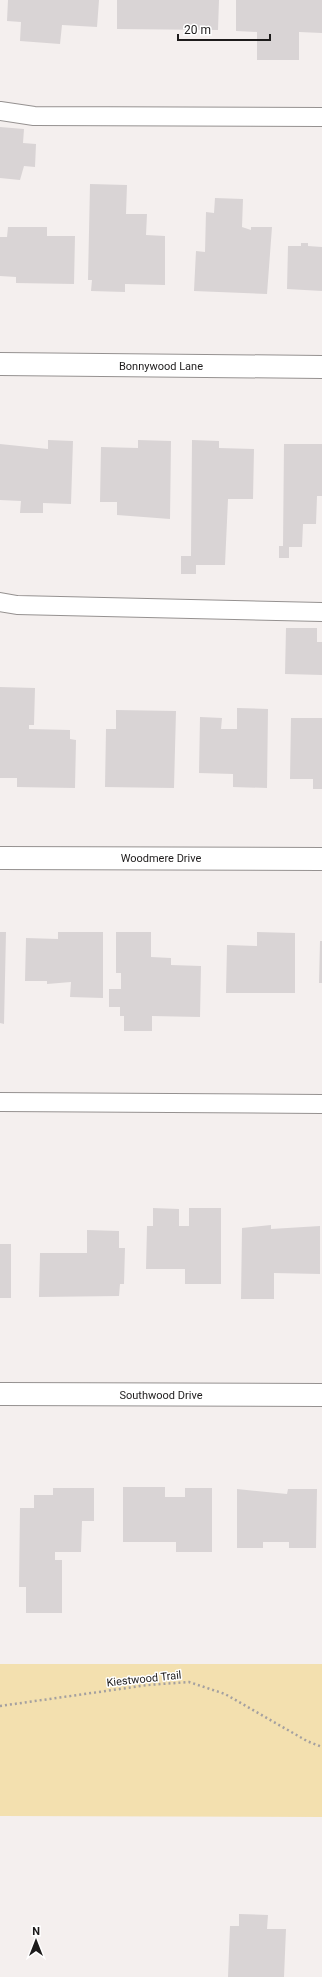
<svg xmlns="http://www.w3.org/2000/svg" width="322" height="1977" viewBox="0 0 322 1977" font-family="Roboto,sans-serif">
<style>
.green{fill:#f3e0af}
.building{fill:#d9d4d5}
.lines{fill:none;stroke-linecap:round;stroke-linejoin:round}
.lane-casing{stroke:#959190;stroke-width:20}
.street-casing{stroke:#959190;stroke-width:24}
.path{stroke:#a4a0a0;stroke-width:2.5;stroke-dasharray:2 3;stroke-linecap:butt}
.lane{stroke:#fff;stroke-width:18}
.street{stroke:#fff;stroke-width:22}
.labels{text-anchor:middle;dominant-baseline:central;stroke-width:3;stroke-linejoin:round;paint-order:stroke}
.street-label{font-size:11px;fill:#1d1b1b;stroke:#fff}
</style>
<rect width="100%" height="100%" fill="#f4efee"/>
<!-- green -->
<path class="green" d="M0,1664H322V1817L0,1816Z"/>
<!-- building -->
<path class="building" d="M8,0H99L97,27L62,25L60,44L20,41L21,22L7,21Z
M117,0H219L218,30L117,29Z
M236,0H322V33L299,32V60H257V32L236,31Z
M0,127L24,129L23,143L36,144L35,167L24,166L20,180L0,178Z
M90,184L127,185L126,214H147L146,235L165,236V285L125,284V292L91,291L92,280H88Z
M215,198L243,199L242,227L251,230V227H272L267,294L194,291L196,251L205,252L206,212L214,213Z
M8,227H47V236H75L74,284L16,283V277L0,276V237H7Z
M301,243H308V246L322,247V291L287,289L288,246H301Z
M48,440L73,441L71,504L43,503V513H20L21,501L0,500V444L48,449Z
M138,440L171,441L170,519L117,515V502H100L101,447L138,448Z
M192,440L219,441V448L254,449L253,499H228L225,565H196V574H181V556H191Z
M284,444H322V496H317L316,524H303L302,547H289V558H279V546H283Z
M286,628H317V642H322V675L285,674Z
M0,687L35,688L34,725H29V729L70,730V739L76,740L75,788L17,787V778H0Z
M237,708L268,709L267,788L233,787V774L199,773L200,717L222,718L221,729H237Z
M116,710L176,711L174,788L105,787L106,729H116Z
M291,718H322V789H313V779H290Z
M0,932H6L4,1024L0,1023Z
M58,932H103V998L70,997L71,982L47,984V981H25L26,938L58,939Z
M116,932H151V957L171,958V965L201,966L200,1017L152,1016V1031H124V1016H120V1007H109V989H121V973H116Z
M257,932L295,933V993H226L227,945L257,946Z
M320,941H322V983H319Z
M153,1208L179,1209V1226H189V1208H221V1284H185V1269H146L147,1226H153Z
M271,1225V1229L320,1226V1274L274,1273V1299H241L242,1228Z
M87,1230L119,1231V1248H125L124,1284H120L119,1296L39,1297L40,1253H87Z
M0,1244H11V1298H0Z
M123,1487H165V1497H185V1488H212V1552H176V1542H123Z
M53,1488H94V1521H82L81,1552H55V1560H62V1613H26V1587H19L20,1508H34V1495H53Z
M237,1489L287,1494L288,1489H317L316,1548H289V1542H263V1548H237Z
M239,1914L268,1915L267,1929H286L284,1977H228L230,1926H239Z"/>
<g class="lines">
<defs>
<path id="lane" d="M0,111L34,116L322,117
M0,602L17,605L322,612
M0,1102L322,1104"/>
<path id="street" d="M0,364L322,367
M0,858L322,859
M0,1394L322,1395"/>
</defs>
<!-- lane casing -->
<use href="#lane" class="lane-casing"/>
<!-- street casing -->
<use href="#street" class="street-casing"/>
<!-- path -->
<path class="path" d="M0,1706L148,1685L189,1682L225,1694L307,1741L322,1747"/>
<!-- lane -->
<use href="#lane" class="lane"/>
<!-- street -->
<use href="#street" class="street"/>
</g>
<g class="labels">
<!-- street labels -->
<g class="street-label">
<text x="161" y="366">Bonnywood Lane</text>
<text x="161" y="858">Woodmere Drive</text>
<text x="161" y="1395">Southwood Drive</text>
<text transform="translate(144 1679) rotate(-6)">Kiestwood Trail</text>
</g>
</g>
<!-- north arrow -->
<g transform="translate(36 1941)" stroke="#ffffff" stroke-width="3" paint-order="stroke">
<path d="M0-3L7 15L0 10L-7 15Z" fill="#1d1b1b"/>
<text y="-6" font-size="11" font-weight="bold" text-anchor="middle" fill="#1d1b1b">N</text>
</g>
<!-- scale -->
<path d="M178 34v6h92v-6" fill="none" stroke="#1d1b1b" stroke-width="2"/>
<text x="184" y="34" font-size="12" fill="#1d1b1b" stroke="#ffffff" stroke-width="3" paint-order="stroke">20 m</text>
</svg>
